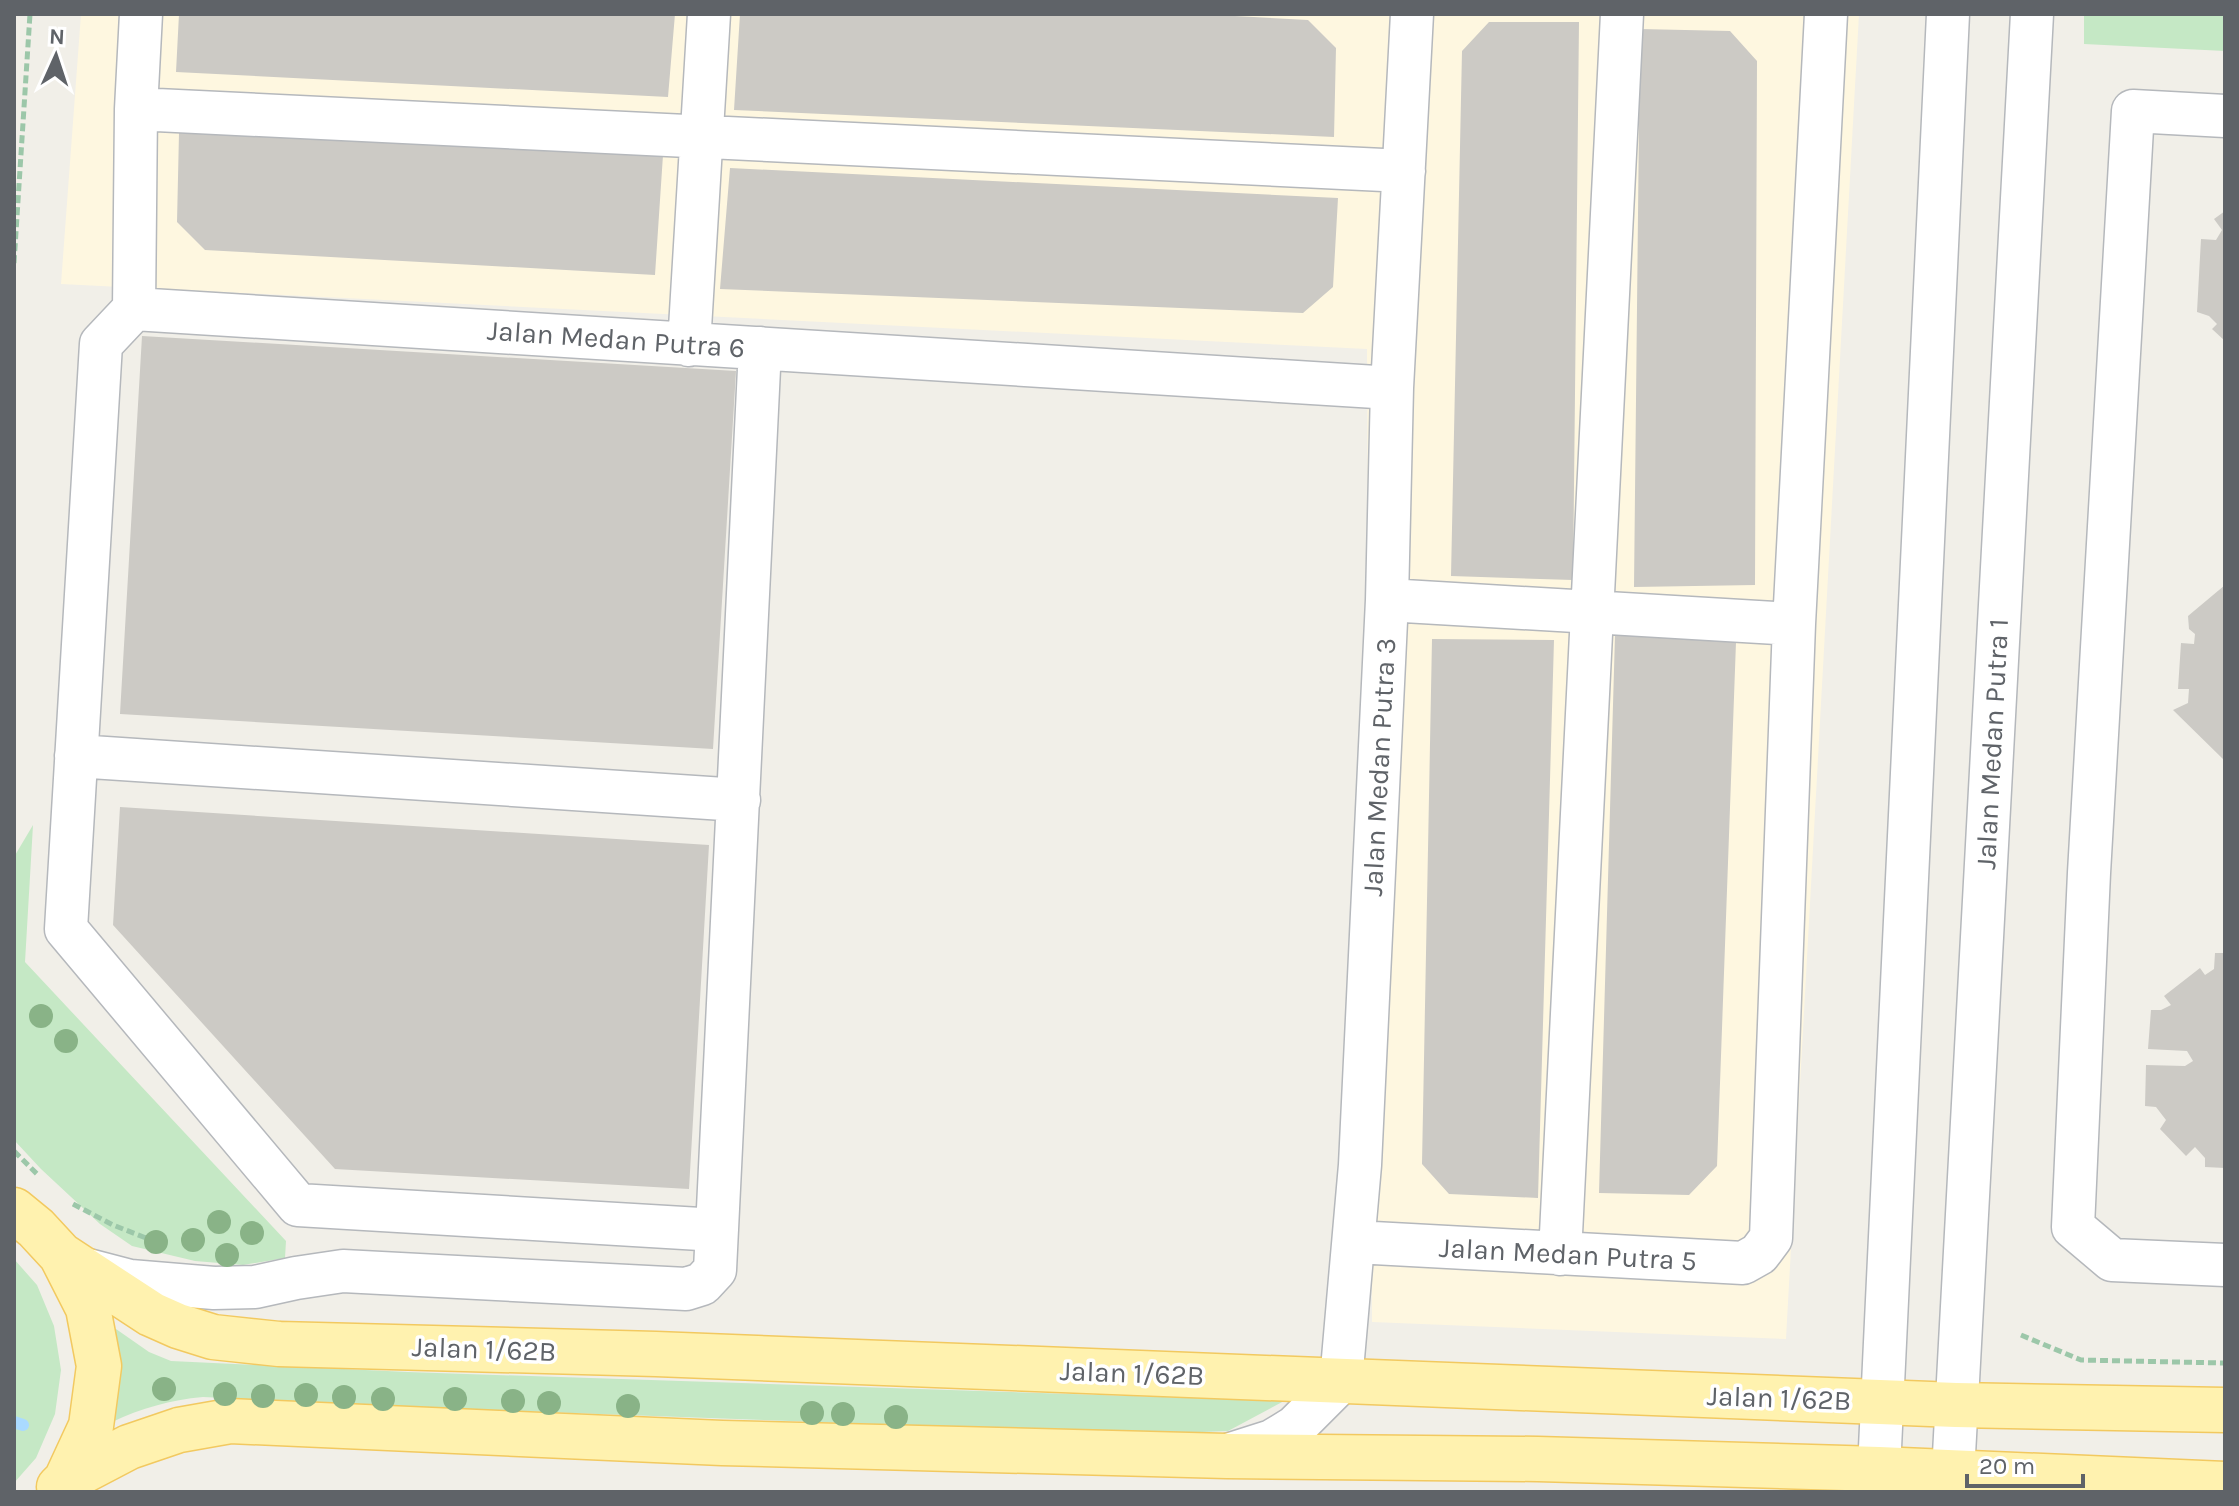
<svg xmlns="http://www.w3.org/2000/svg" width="2239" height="1506" viewBox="0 0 2239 1506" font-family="Karla,sans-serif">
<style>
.commercial{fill:#fef7e0}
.green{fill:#c5e8c5}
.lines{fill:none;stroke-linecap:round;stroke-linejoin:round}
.stream{stroke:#aadaff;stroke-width:12}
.building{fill:#cccac5}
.minor-casing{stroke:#b5b8bc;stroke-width:45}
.major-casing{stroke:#f2c960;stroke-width:47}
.path{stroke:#9cc7a9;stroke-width:5;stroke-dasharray:8 4;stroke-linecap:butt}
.minor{stroke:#fff;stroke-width:42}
.major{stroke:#fff2af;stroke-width:44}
.tree{fill:#89b387}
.labels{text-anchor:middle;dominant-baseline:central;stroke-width:7;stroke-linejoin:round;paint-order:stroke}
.street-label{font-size:28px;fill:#5f6368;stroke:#fff}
</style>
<rect width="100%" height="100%" fill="#f1efe8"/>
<!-- commercial -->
<path class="commercial" d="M81,14H1859L1786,1339L1372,1322L1367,349L61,284Z"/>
<!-- green -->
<path class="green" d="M2084,14H2225V51L2084,44Z
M33,825L25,962L286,1241L285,1258L243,1265L195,1261L132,1246L100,1224L41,1169L14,1140V857Z
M14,1259L37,1285L54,1326L61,1370L55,1414L36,1458L14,1483Z
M116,1329L149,1352L171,1361L408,1372L1284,1401L1228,1431L1151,1434L484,1410L203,1397C170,1400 142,1408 112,1422Z"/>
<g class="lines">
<!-- stream -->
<path class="stream" d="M14,1422L23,1425"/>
</g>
<!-- building -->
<path class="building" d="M179,14H675L668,97L176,72Z
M740,14H1198L1308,20L1336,48L1334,137L734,110Z
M1489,22H1579L1573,580L1451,576L1462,51Z
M1640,29L1730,31L1757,61L1755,585L1634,587Z
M179,133L663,155L655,275L205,250L177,222Z
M730,168L1338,198L1333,287L1303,313L720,289Z
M2225,211V341L2212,329L2217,324L2209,316L2197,312L2201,239L2216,240L2222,230L2214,219Z
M142,336L736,371L713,749L120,714Z
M2225,585V761L2173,710L2188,703L2189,689H2178L2181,643L2194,644L2195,634L2189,629L2188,616Z
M1615,635L1736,642L1717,1166L1689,1195L1599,1193Z
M1432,639L1554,640L1538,1198L1449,1194L1422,1164Z
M120,807L709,845L689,1189L335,1169L113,925Z
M2215,953H2225V1168L2205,1167V1158L2195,1147L2186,1156L2160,1129L2166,1120L2156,1107L2145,1106L2146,1065L2185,1066L2193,1061L2187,1051L2148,1049L2151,1010H2161L2171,1005L2164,996L2200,968L2205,975L2214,969Z"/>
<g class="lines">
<defs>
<path id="minor" d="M136,109L1404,171
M2225,116L2133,111L2089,873L2073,1227L2112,1260L2225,1265
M134,309L101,344L66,929L298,1205L717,1230
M134,309L1392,388
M134,309L136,109L141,14
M689,345L709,14
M1387,600L1794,624
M76,756L739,800
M1355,1242L1743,1263L1759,1254L1771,1238L1794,624L1826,14
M1560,1254L1622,14
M88,1270L130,1281L214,1288L255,1287L296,1278L343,1271L686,1289L702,1284L715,1270L760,348
M1228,1455L1272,1441L1295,1427L1341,1381L1360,1165L1387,600L1392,388L1412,14
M1879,1469L1948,14
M1953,1473L2032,14"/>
<path id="major" d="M14,1210L36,1228L61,1255L88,1308L99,1366L91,1426L66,1480L59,1487
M61,1255L151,1314L178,1326L213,1337L279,1344L656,1354L1956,1405L2225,1410
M66,1480L129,1447L179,1430L230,1421L722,1443L1227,1456L1538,1459L1879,1469L2225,1484"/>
</defs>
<!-- minor casing -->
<use href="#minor" class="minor-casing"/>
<!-- major casing -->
<use href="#major" class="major-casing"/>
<!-- path -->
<path class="path" d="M14,263L30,14
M14,1151L38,1175
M73,1204L113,1225L151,1240
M2021,1335L2081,1360L2225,1363"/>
<!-- minor -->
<use href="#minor" class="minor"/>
<!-- major -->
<use href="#major" class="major"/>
</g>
<!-- trees -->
<g class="tree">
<circle cx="41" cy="1016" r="12"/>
<circle cx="66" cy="1041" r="12"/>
<circle cx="219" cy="1222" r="12"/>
<circle cx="252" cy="1233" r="12"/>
<circle cx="193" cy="1240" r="12"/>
<circle cx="156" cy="1242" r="12"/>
<circle cx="227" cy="1255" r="12"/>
<circle cx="164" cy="1389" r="12"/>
<circle cx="225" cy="1394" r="12"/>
<circle cx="306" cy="1395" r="12"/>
<circle cx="263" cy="1396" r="12"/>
<circle cx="344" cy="1397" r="12"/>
<circle cx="383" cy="1399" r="12"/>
<circle cx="455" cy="1399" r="12"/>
<circle cx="513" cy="1401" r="12"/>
<circle cx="549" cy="1403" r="12"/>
<circle cx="628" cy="1406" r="12"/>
<circle cx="812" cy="1413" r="12"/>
<circle cx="843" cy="1414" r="12"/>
<circle cx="896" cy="1417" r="12"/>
</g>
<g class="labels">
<!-- street labels -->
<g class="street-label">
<text transform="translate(616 339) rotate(4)">Jalan Medan Putra 6</text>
<text transform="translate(1992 744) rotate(-87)">Jalan Medan Putra 1</text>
<text transform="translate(1379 767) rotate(-87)">Jalan Medan Putra 3</text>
<text transform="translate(1568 1254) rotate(3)">Jalan Medan Putra 5</text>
<text transform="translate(484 1349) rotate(2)">Jalan 1/62B</text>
<text transform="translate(1132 1373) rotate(2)">Jalan 1/62B</text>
<text transform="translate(1779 1398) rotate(2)">Jalan 1/62B</text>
</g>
</g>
<!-- border -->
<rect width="2239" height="1506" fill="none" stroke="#5f6368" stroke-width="32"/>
<!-- north arrow -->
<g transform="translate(56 56) rotate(3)" stroke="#ffffff" stroke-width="6" paint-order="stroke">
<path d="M0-6L14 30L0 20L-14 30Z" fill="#5f6368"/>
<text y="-12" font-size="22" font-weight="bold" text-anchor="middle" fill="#5f6368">N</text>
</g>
<!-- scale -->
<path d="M1967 1474v12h116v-12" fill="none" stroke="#5f6368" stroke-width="4"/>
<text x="1979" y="1474" font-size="24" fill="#5f6368" stroke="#ffffff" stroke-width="6" paint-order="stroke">20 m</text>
</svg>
